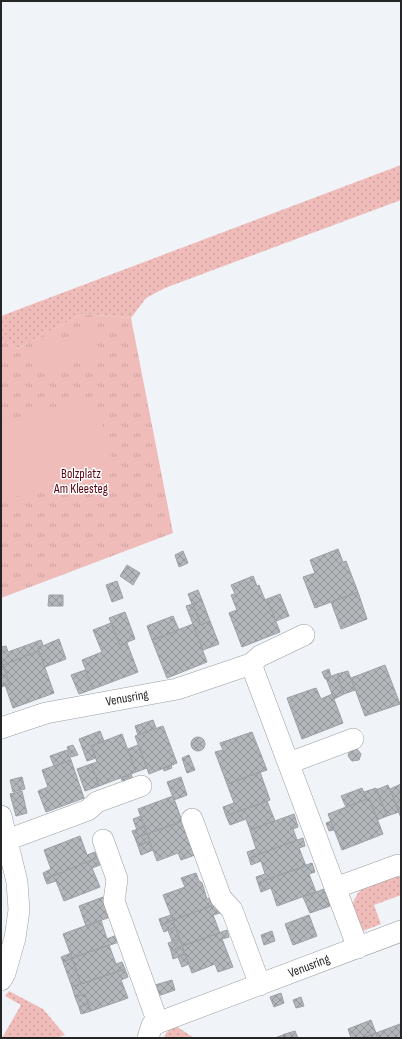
<svg xmlns="http://www.w3.org/2000/svg" width="402" height="1039" viewBox="0 0 402 1039" font-family="'Sofia Sans Condensed',sans-serif">
<style>
.grass{fill:url(#grass-dots)}
.park{fill:url(#park-tufts)}
.garden{fill:#efbcb9}
.building{fill:url(#building-cross-hatch);stroke:#9ca1a5}
.lines{fill:none;stroke-linecap:round;stroke-linejoin:round}
.street-casing{stroke:#999ea2;stroke-width:22}
.street{stroke:#fff;stroke-width:21}
.labels{text-anchor:middle;dominant-baseline:central;stroke-width:3;stroke-linejoin:round;paint-order:stroke}
.park-label{font-size:13px;fill:#5c000e;stroke:#fff}
.street-label{font-size:13px;fill:#232526;stroke:#fff}
</style>
<defs>
<pattern id="grass-dots" width="8" height="8" patternUnits="userSpaceOnUse"><rect width="8" height="8" fill="#efbcb9"/><path d="M2 2h.1M6 6h.1" fill="none" stroke="#cda19f" stroke-width="1.8" stroke-linecap="round"/></pattern>
<pattern id="park-tufts" width="24" height="20" patternUnits="userSpaceOnUse"><rect width="24" height="20" fill="#efbcb9"/><path d="M3 7l-1-3M5 7V3M7 7l1-3M15 17l-1-3M17 17v-4M19 17l1-3" fill="none" stroke="#cda19f"/></pattern>
<pattern id="building-cross-hatch" width="8" height="8" patternUnits="userSpaceOnUse"><rect width="8" height="8" fill="#b3b7bb"/><path d="M0 0l8 8M0 8l8-8" fill="none" stroke="#919598"/></pattern>
</defs>
<rect width="100%" height="100%" fill="#f0f4f9"/>
<!-- grass -->
<path class="grass" d="M401,165V200L165,288L146,298L131,318L82,314L17,349L4,341L1,342V316Z
M401,875V895L374,905L381,924L363,931L359,929L352,908L354,900L358,893L364,887L384,877Z
M9,991L43,1009L65,1035L56,1038H2L21,1005L5,996Z
M176,1026L194,1038H164C166,1031 170,1029 176,1026Z"/>
<!-- park -->
<path class="park" d="M82,314L131,318L173,533L1,598V342L4,341L17,349Z"/>
<!-- garden -->
<path class="garden" d="M91,330L98,357L39,372L32,346Z
M94,396L114,468L1,501V423Z"/>
<!-- building -->
<path class="building" d="M338,549L343,562L346,561L358,592L315,608L303,577L315,573L310,560Z
M183,551L188,563L179,567L175,555Z
M127,565L140,573L133,585L120,576Z
M253,576L257,586L259,585L265,600L267,599L280,632L242,647L229,613L237,610L231,595L235,594L231,585Z
M117,581L123,598L112,602L106,585Z
M198,590L202,600L192,604L188,594Z
M358,592L367,619L341,629L331,602Z
M280,594L289,616L276,621L267,599Z
M49,595H63V606H48Z
M202,600L210,621L201,625L193,604Z
M193,604L201,625L210,621L219,644L203,650L186,606Z
M125,612L135,639L120,645L109,618Z
M173,616L179,630L152,640L147,626Z
M111,623L120,645L127,643L138,672L93,689L82,660L102,652L93,630Z
M193,624L207,662L167,678L152,640Z
M59,639L66,659L45,667L38,648Z
M41,640L43,645L38,648L39,651L3,665L1,659V647L6,646L8,652Z
M39,651L54,693L13,708L5,685L10,684L3,665Z
M1,659L10,684L1,687Z
M385,665L400,704L365,716L351,678Z
M329,669L331,677L325,679L322,672Z
M85,670L93,689L79,694L71,675Z
M348,671L355,690L344,694L337,674Z
M337,674L344,694L334,699L326,678Z
M316,688L321,699L332,694L343,723L302,739L287,698Z
M153,720L156,728L138,735L135,726Z
M163,726L177,763L149,774L135,736Z
M100,731L104,741L91,746L96,758L87,761L79,739Z
M252,732L267,770L227,784L215,752L223,750L220,743Z
M122,734L136,772L99,786L91,764L97,762L91,746Z
M191 744a7 7 0 1 1 14 0a7 7 0 1 1-14 0Z
M73,745L78,755L71,757L67,747Z
M138,745L147,768L136,772L128,749Z
M357,749L361,754L359,760L352,761L348,756L350,750Z
M67,750L71,760L54,766L50,756Z
M189,755L195,770L187,773L182,758Z
M71,760L84,798L46,812L38,791L48,787L42,770Z
M91,764L99,786L85,791L77,769Z
M171,765L172,768L164,771L163,768Z
M260,772L270,800L226,816L223,807L234,803L227,784Z
M131,774L133,779L123,783L121,778Z
M22,777L25,789L13,792L10,780Z
M181,777L187,795L174,800L167,782Z
M401,784V818L390,789Z
M388,785L399,812L387,816L376,790Z
M362,788L367,799L346,807L341,796Z
M376,788L387,816L377,820L369,798L367,799L364,792Z
M22,791L27,813L16,816L10,794Z
M173,796L182,821L147,834L138,809Z
M369,798L383,834L342,850L328,814Z
M267,801L275,821L250,830L246,819L230,825L226,816Z
M294,814L298,827L293,829L297,840L249,858L247,852L256,849L250,830Z
M141,816L144,827L137,830L133,819Z
M182,821L195,855L181,860L178,853L157,861L147,834Z
M331,821L334,830L329,831L326,823Z
M144,827L147,834L135,838L132,831Z
M147,834L150,841L138,846L135,838Z
M80,836L87,855L95,852L97,858L45,879L43,873L51,869L44,850Z
M303,838L305,846L299,848L306,866L258,883L256,877L265,874L261,861L251,865L249,858Z
M150,841L153,850L141,855L138,846Z
M97,858L100,865L92,868L100,887L64,901L56,881L47,884L45,879Z
M312,863L315,872L309,874L316,892L277,906L271,888L261,892L258,883Z
M196,873L199,881H200L202,883L207,899L214,896L217,904L173,920L163,895L185,887L181,878Z
M324,889L330,906L310,913L303,897Z
M103,897L110,917L86,926L79,906Z
M217,904L220,913L213,915L220,933L182,946L173,920Z
M171,915L173,920L161,925L159,919Z
M309,915L317,936L293,945L285,924Z
M101,920L107,939L117,935L119,942L72,958L63,934Z
M173,920L175,927L164,932L161,925Z
M175,927L180,939L172,941L168,930Z
M227,930L229,937L222,939L233,967L218,972L215,964L192,973L182,946Z
M272,931L275,941L264,945L261,935Z
M180,939L182,946L171,951L168,943Z
M109,945L116,964L122,962L125,969L81,984L72,958Z
M182,946L185,954L173,959L171,951Z
M71,953L72,958L63,962L61,957Z
M185,954L189,964L182,967L178,957Z
M72,958L81,984L72,987L63,962Z
M125,969L128,977L121,980L128,998L91,1011L85,994L75,997L72,987Z
M172,980L175,990L158,996L155,985Z
M281,993L284,1003L274,1007L270,997Z
M85,994L88,1004L79,1007L75,997Z
M301,997L304,1006L296,1008L293,1000Z
M88,1004L91,1011L81,1014L79,1007Z
M371,1020L376,1033L363,1038H351L348,1029Z
M400,1024L401,1027V1038H378L376,1033Z
M295,1031L298,1038H286L285,1034Z
M376,1033L378,1038H363Z
M285,1034L286,1038H275Z"/>
<g class="lines">
<defs>
<path id="street" d="M251,664L260,656L304,635
M1,728L46,713L177,689L251,664L358,948
M289,763L353,739
M1,816L17,882L19,910L15,938L5,973L1,980
M192,819L221,898L232,910L260,985
M7,840L88,810L97,802L141,786
M103,840L117,879L114,901L158,1023
M335,888L398,865L401,866
M148,1038L152,1025L401,931"/>
</defs>
<!-- street casing -->
<use href="#street" class="street-casing"/>
<!-- street -->
<use href="#street" class="street"/>
</g>
<g class="labels">
<!-- park labels -->
<g class="park-label">
<text x="81" y="474">Bolzplatz<tspan x="81" dy="15">Am Kleesteg</tspan></text>
</g>
<!-- street labels -->
<g class="street-label">
<text transform="translate(127 698) rotate(-10)">Venusring</text>
<text transform="translate(309 966) rotate(-21)">Venusring</text>
</g>
</g>
<!-- border -->
<rect width="402" height="1039" fill="none" stroke="#232526" stroke-width="4"/>
</svg>
